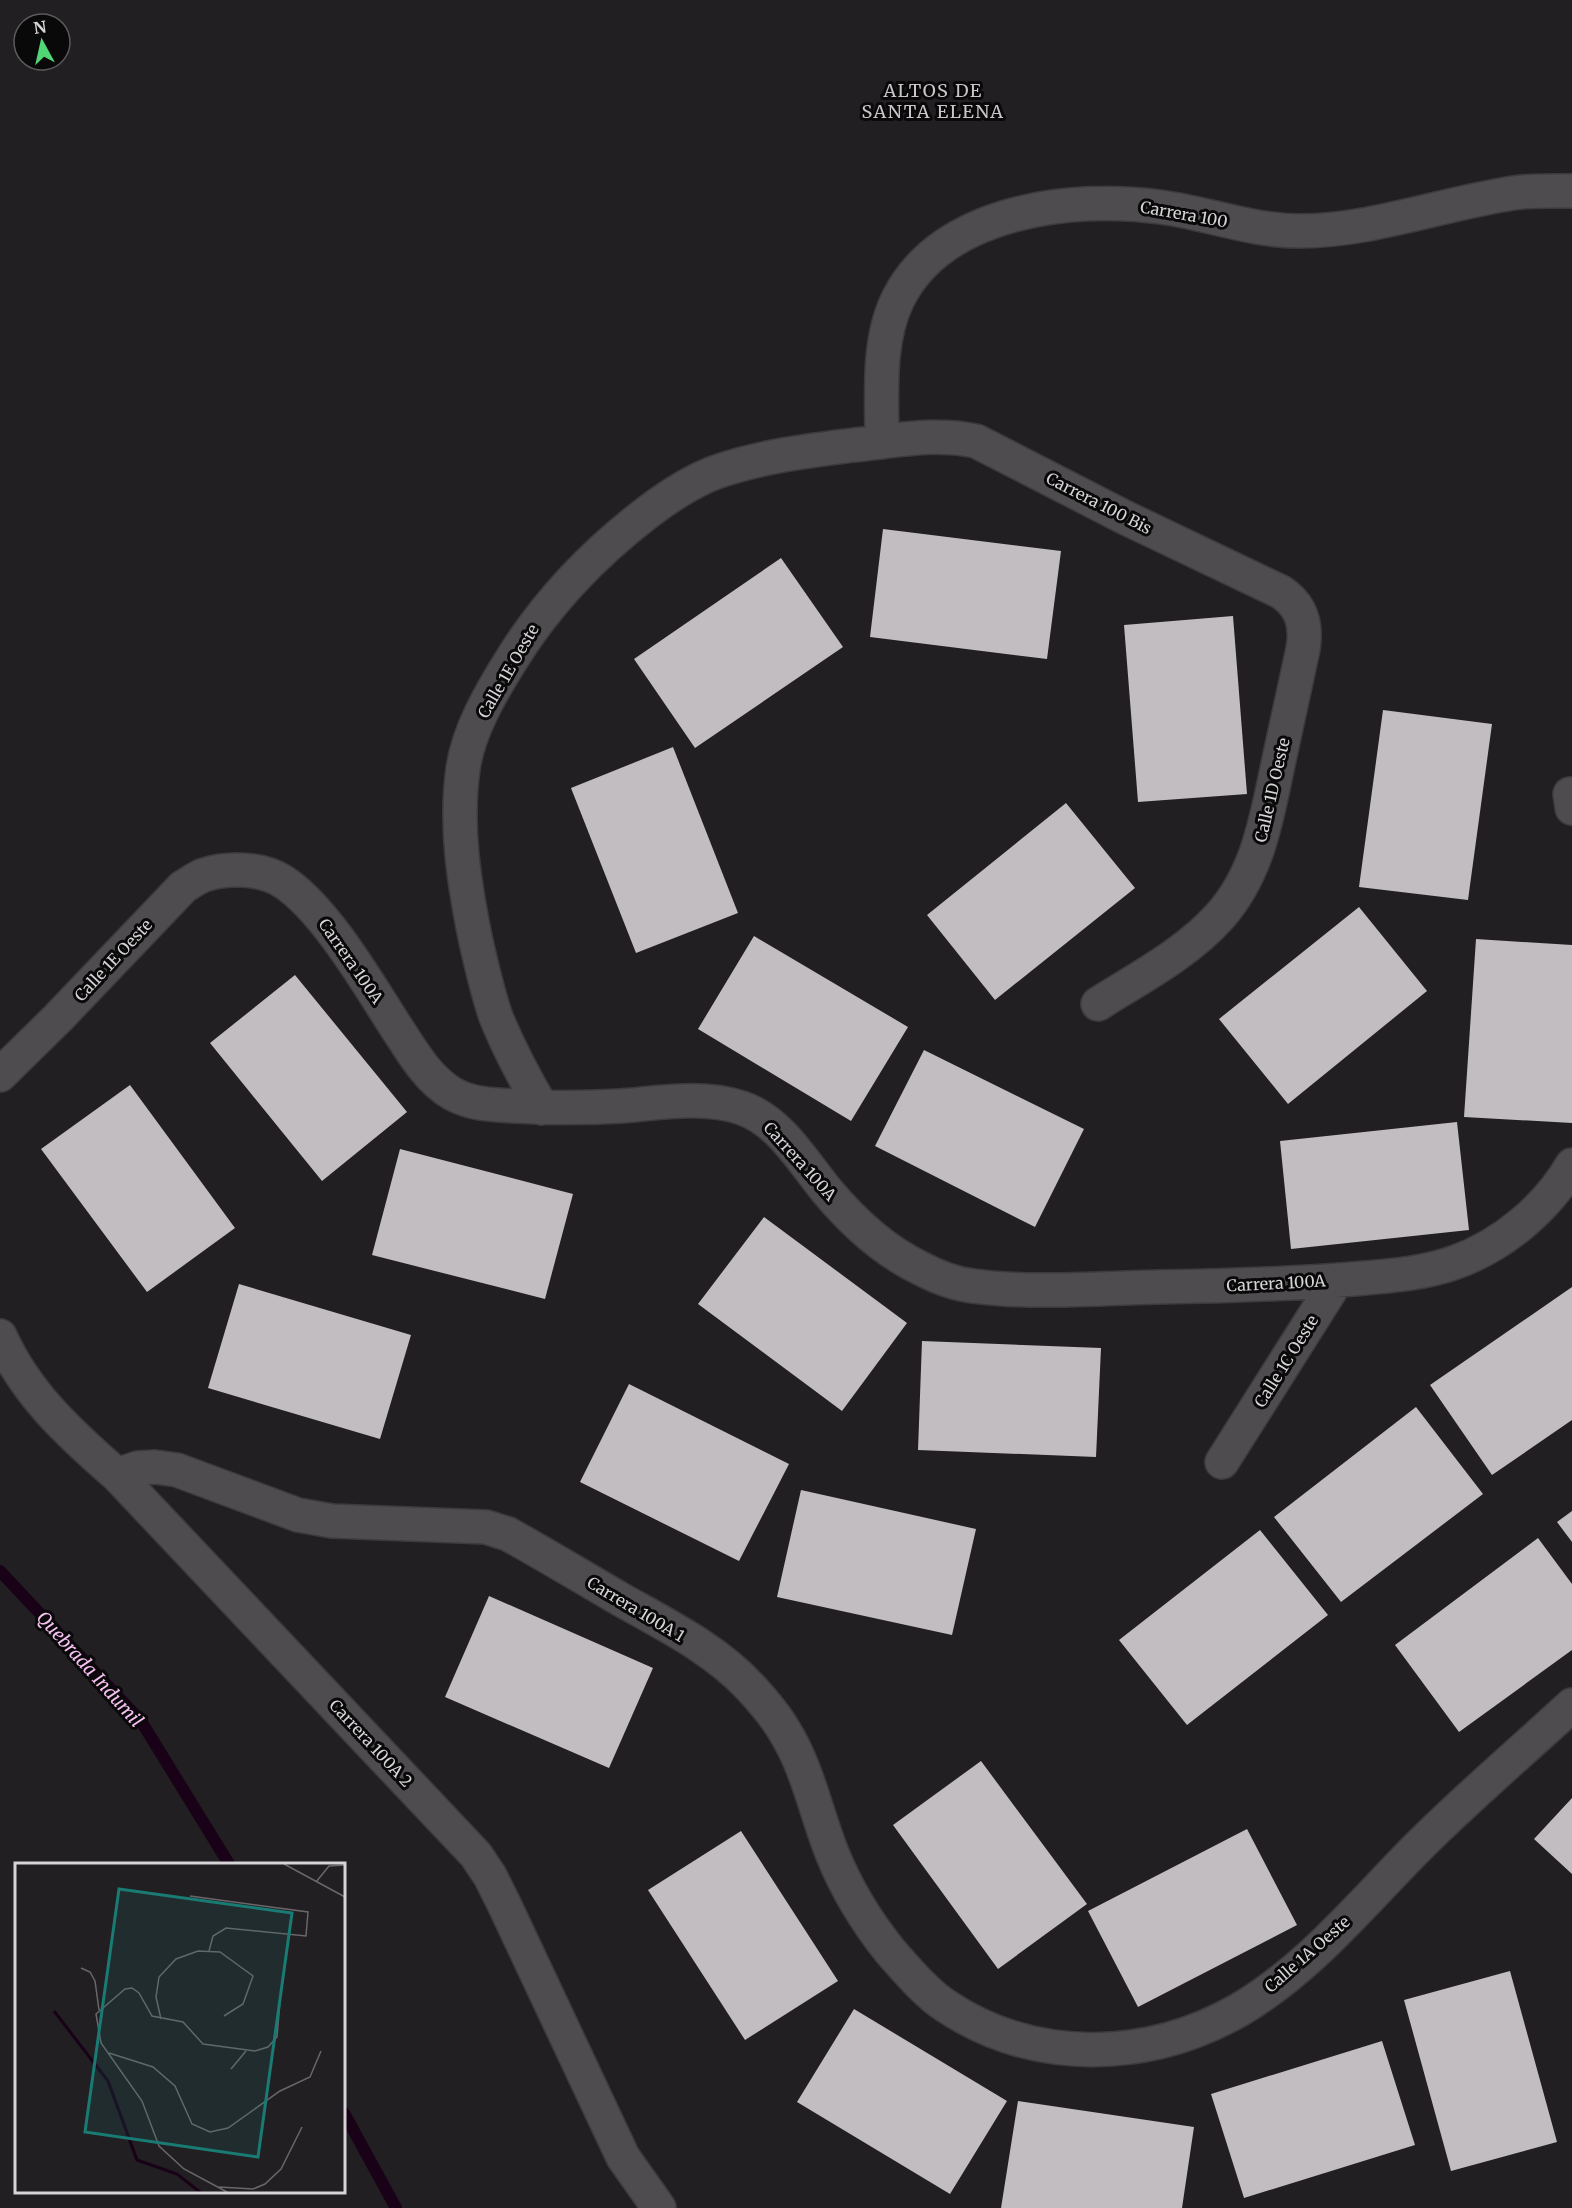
<svg xmlns="http://www.w3.org/2000/svg" width="1572" height="2208" viewBox="0 0 1572 2208" font-family="Merriweather,serif">
<style>
.lines{fill:none;stroke-linecap:round;stroke-linejoin:round}
.stream{stroke:#190218;stroke-width:12}
.building{fill:#c1bdc0}
.minor-casing{stroke:#3c3a3c;stroke-width:36}
.minor{stroke:#4f4c4f;stroke-width:33}
.labels{text-anchor:middle;dominant-baseline:central;stroke-width:6;stroke-linejoin:round;paint-order:stroke}
.street-label{font-size:16px;fill:#d6d4d6;stroke:#0a090a}
.neighbourhood-label{font-size:18px;letter-spacing:1.5px;fill:#c9c5c9;stroke:#0a090a}
.water-label{font-size:18px;font-style:italic;fill:#f8c1f3;stroke:#0a090a}
.inset-river{fill:none;stroke:#190218;stroke-width:3}
.inset-road{fill:none;stroke:#696769;stroke-width:1.5}
.view{fill:#197b73;fill-opacity:0.15;stroke:#197b73;stroke-width:3}
.inset-edge{fill:none;stroke:#d6d4d6;stroke-width:3}
</style>
<rect width="100%" height="100%" fill="#211f21"/>
<g class="lines">
<!-- stream -->
<path class="stream" d="M0,1571L141,1721L229,1864
M344,2113L396,2208"/>
</g>
<!-- building -->
<path class="building" d="M883,529L1061,551L1047,659L870,637Z
M781,558L843,647L695,748L634,659Z
M1233,616L1247,794L1138,802L1124,625Z
M1383,710L1492,724L1468,900L1359,887Z
M673,747L738,913L636,953L571,788Z
M1066,803L1135,888L995,1000L927,915Z
M1359,907L1427,991L1288,1104L1219,1019Z
M754,936L908,1027L851,1121L698,1029Z
M1476,939L1572,945V1123L1464,1117Z
M295,975L407,1112L322,1181L210,1043Z
M924,1050L1084,1129L1035,1227L875,1146Z
M130,1085L235,1228L147,1292L41,1149Z
M1457,1122L1469,1230L1291,1249L1280,1141Z
M400,1149L573,1194L545,1299L372,1255Z
M764,1217L907,1323L842,1411L698,1304Z
M239,1284L411,1335L380,1439L208,1388Z
M1572,1287V1420L1492,1475L1430,1385Z
M922,1341L1101,1348L1096,1457L918,1450Z
M629,1384L789,1464L739,1561L580,1482Z
M1416,1407L1483,1494L1341,1602L1274,1517Z
M801,1490L976,1529L952,1635L777,1597Z
M1572,1511V1542L1557,1522Z
M1260,1530L1328,1615L1187,1725L1119,1640Z
M1538,1538L1572,1584V1650L1459,1732L1395,1645Z
M489,1596L653,1668L609,1768L445,1697Z
M981,1761L1087,1904L998,1969L893,1825Z
M1572,1798V1874L1534,1839Z
M1247,1829L1297,1925L1138,2007L1088,1911Z
M741,1831L838,1981L745,2040L648,1890Z
M1510,1971L1557,2142L1451,2171L1404,2000Z
M854,2009L1007,2101L950,2194L797,2102Z
M1382,2041L1415,2145L1244,2198L1211,2094Z
M1018,2101L1194,2127L1182,2208H1001Z"/>
<g class="lines">
<defs>
<path id="minor" d="M882,442C882,396 877,341 898,299C942,210 1073,195 1160,207C1207,213 1251,231 1299,231C1372,231 1441,204 1513,193C1533,190 1552,191 1572,191
M1570,794L1572,808
M0,1075L58,1018L183,887C190,883 196,878 204,875C227,867 261,868 282,881C324,907 369,985 396,1027C412,1051 427,1079 453,1094C473,1105 495,1105 516,1106C551,1108 586,1108 621,1106C660,1103 703,1095 742,1108C780,1121 803,1162 827,1191C852,1221 885,1251 920,1268C937,1277 955,1284 973,1286C1034,1294 1098,1288 1159,1287C1224,1286 1289,1284 1353,1279C1388,1276 1423,1274 1456,1262C1503,1245 1547,1208 1572,1165
M542,1108C525,1079 509,1049 496,1017C487,991 481,964 475,937C464,882 455,826 463,769C468,732 490,694 510,662C546,603 593,554 648,512C669,496 693,480 719,471C763,456 808,451 854,445C895,441 935,432 976,441L1124,517L1281,592C1302,606 1307,625 1303,649C1294,689 1286,729 1277,769C1266,822 1257,874 1220,916C1187,953 1139,978 1098,1004
M0,1336C26,1394 70,1434 117,1475L476,1855L490,1876L504,1904L623,2157L659,2208
M1222,1462L1337,1280
M117,1475L138,1468L155,1467L177,1470L298,1515L332,1521L486,1527L508,1534C546,1555 582,1577 620,1599C664,1624 715,1649 750,1687C763,1701 776,1716 785,1732C808,1769 816,1813 832,1853C846,1888 866,1921 890,1951C906,1969 926,1993 946,2006C1035,2065 1148,2062 1239,2010C1309,1969 1362,1903 1419,1846C1468,1797 1521,1752 1572,1705"/>
</defs>
<!-- minor casing -->
<use href="#minor" class="minor-casing"/>
<!-- minor -->
<use href="#minor" class="minor"/>
</g>
<g class="labels">
<!-- street labels -->
<g class="street-label">
<text transform="translate(1184 214) rotate(10)">Carrera 100</text>
<text transform="translate(1099 503) rotate(27)">Carrera 100 Bis</text>
<text transform="translate(508 671) rotate(-60)">Calle 1E Oeste</text>
<text transform="translate(1272 790) rotate(-77)">Calle 1D Oeste</text>
<text transform="translate(113 960) rotate(-47)">Calle 1E Oeste</text>
<text transform="translate(351 961) rotate(55)">Carrera 100A</text>
<text transform="translate(800 1161) rotate(48)">Carrera 100A</text>
<text transform="translate(1276 1283) rotate(-3)">Carrera 100A</text>
<text transform="translate(1286 1361) rotate(-58)">Calle 1C Oeste</text>
<text transform="translate(636 1609) rotate(31)">Carrera 100A 1</text>
<text transform="translate(371 1743) rotate(47)">Carrera 100A 2</text>
<text transform="translate(1307 1954) rotate(-41)">Calle 1A Oeste</text>
</g>
<!-- neighbourhood labels -->
<g class="neighbourhood-label">
<text x="933" y="90">ALTOS DE<tspan x="933" dy="21">SANTA ELENA</tspan></text>
</g>
<!-- water labels -->
<g class="water-label">
<text transform="translate(90 1669) rotate(48)">Quebrada Indumil</text>
</g>
</g>
<!-- overview -->
<g transform="translate(15 1863)">
<rect width="330" height="330" fill="#211f21"/>
<path class="inset-river" d="M39,148L93,218L122,297L162,311L185,329"/>
<path class="inset-road" d="M269,1L330,34M301,19L314,3L330,2M175,33L293,49L291,73L211,65L198,73L194,88M66,105L75,109L80,118L84,147M146,156L141,134L144,114L161,96L183,88L205,89L238,113L228,141L209,153M94,190L138,204L160,223L177,261L195,269L213,265L265,228L295,214L306,188M216,206L231,188M204,324L238,326L250,321L266,306L287,264M212,329L169,306L144,283L127,238L86,180L81,151L110,126L117,125L124,130L137,153L168,159L188,181L240,188L253,184L262,174L265,138"/>
<path class="view" d="M104,26L277,50L243,294L70,269Z"/>
<rect width="330" height="330" class="inset-edge"/>
</g>
<!-- north arrow -->
<g transform="translate(42 42) rotate(352)"><circle r="28" fill="#0a090a" stroke="#5c5a5c" stroke-width="1.5"/>
<path d="M0-4.5L10 22L0 15L-10 22Z" fill="#50d674"/>
<text y="-9" font-size="16" font-weight="bold" text-anchor="middle" fill="#d6d4d6">N</text>
</g>
</svg>
